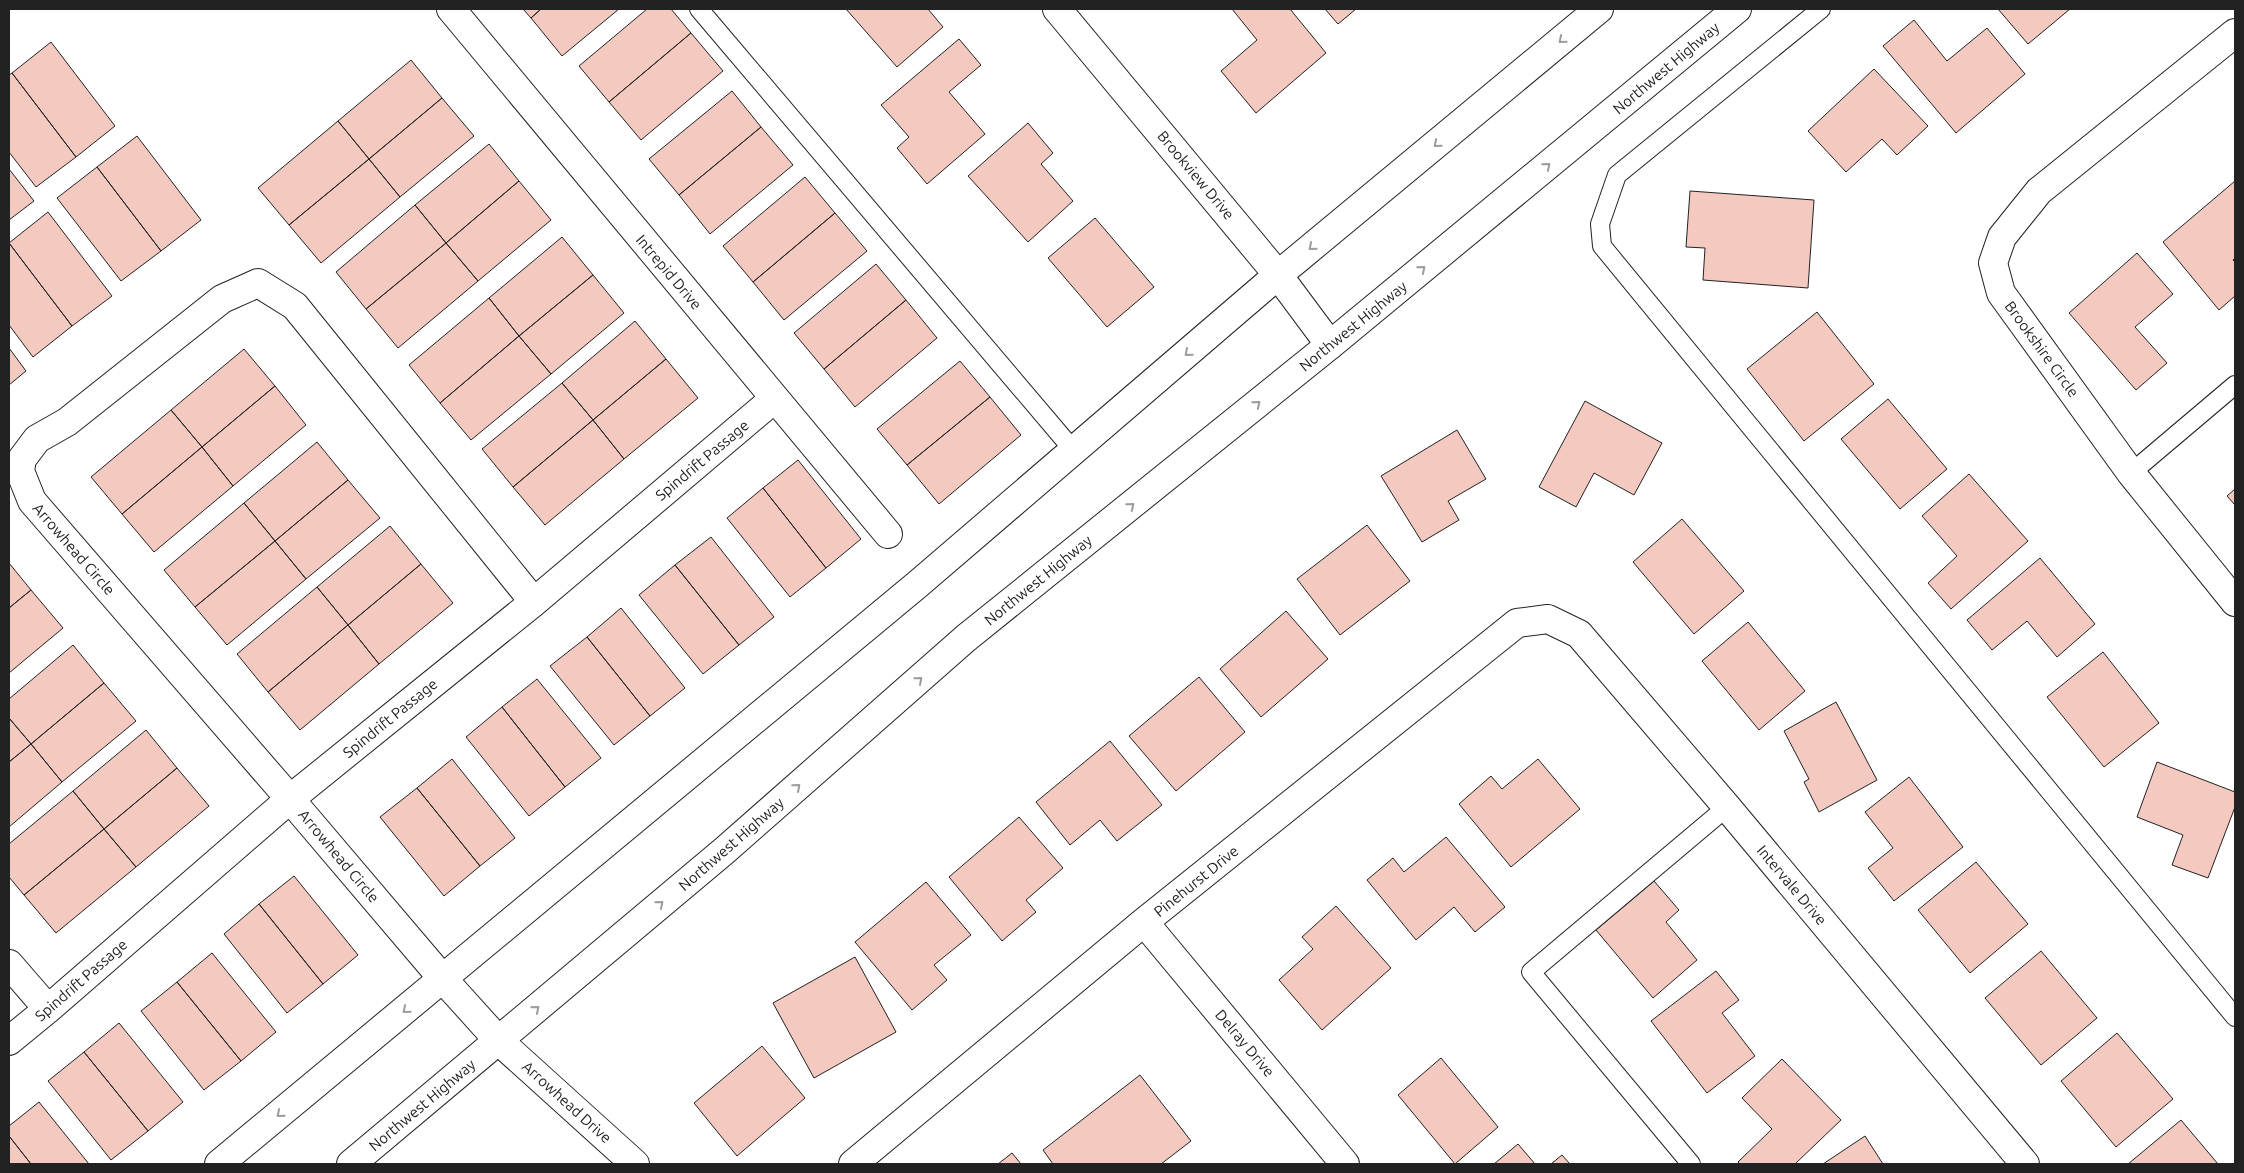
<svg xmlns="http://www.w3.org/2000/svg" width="2244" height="1173" viewBox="0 0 2244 1173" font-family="Ubuntu,sans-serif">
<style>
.building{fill:#f3c9c0;stroke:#222}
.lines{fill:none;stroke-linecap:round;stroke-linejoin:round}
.lane-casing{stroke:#222;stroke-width:20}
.street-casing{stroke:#222;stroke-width:30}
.secondary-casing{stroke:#222;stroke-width:30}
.lane{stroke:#fff;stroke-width:18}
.street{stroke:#fff;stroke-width:28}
.secondary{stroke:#fff;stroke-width:28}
.oneway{stroke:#9c9c9c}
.labels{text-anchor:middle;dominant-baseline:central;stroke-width:4;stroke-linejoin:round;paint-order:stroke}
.street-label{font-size:15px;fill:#222;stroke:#fff}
</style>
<rect width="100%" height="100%" fill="#fff"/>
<!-- building -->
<path class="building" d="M523,9H541L531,18Z
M541,9H619L562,56L531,18Z
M647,9H671L691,33L609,102L579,66Z
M846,9H928L943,27L897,67Z
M1232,9H1290L1326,53L1256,113L1221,71L1257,40Z
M1325,9H1356L1338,24Z
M1998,9H2070L2028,44Z
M1914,20L1947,61L1987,28L2025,74L1956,133L1883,46Z
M691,33L723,71L641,140L609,102Z
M959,39L981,65L949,92L985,134L927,184L897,148L909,137L881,105Z
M51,42L115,126L76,157L12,73Z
M411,60L442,98L369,159L338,121Z
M1874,69L1928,126L1897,155L1882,139L1846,172L1808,131Z
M12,73L76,157L36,187L9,152V75Z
M732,91L761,127L679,195L649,159Z
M442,98L474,136L400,197L369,159Z
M338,121L369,159L289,225L258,188Z
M1028,123L1053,153L1041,164L1073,201L1028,242L968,176Z
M761,127L793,165L710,234L679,195Z
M137,136L201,220L161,251L97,167Z
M489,144L519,181L446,243L415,205Z
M369,159L400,197L321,263L289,225Z
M97,167L161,251L121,281L57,198Z
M9,169L34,201L9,220Z
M805,177L835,213L753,282L723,246Z
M519,181L551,220L478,281L446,243Z
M2235,181V258L2233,260L2235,262V296L2219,310L2163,242Z
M1690,191L1814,200L1808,288L1703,280L1705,248L1686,247Z
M415,205L446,243L366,309L336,272Z
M48,212L112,296L72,326L9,243Z
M835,213L867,251L784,320L753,282Z
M1095,218L1154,287L1107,327L1048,258Z
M562,237L593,275L519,336L489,298Z
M9,243L72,326L33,357L9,325Z
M446,243L478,281L398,348L366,309Z
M2137,253L2173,294L2135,327L2167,363L2136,390L2069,313Z
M876,264L906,300L824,369L794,333Z
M593,275L624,313L551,374L519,336Z
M489,298L519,336L440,403L409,365Z
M906,300L937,338L855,407L824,369Z
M1817,312L1874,384L1804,441L1747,369Z
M635,321L666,359L593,420L562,383Z
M519,336L551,374L471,440L440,403Z
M9,348L26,371L9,385Z
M244,349L275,386L202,447L171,410Z
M666,359L698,398L624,459L593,420Z
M960,361L990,397L907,465L877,429Z
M562,383L593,420L513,487L482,449Z
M275,386L306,425L233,486L202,447Z
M990,397L1021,435L939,504L907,465Z
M1888,399L1947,469L1900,509L1841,439Z
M1585,401L1662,443L1634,495L1594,473L1576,507L1539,487Z
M171,410L202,447L122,514L91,477Z
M593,420L624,459L545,525L513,487Z
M1457,430L1486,479L1448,501L1459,520L1422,542L1381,476Z
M317,442L348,480L275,541L244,503Z
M202,447L233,486L154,552L122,514Z
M798,460L861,539L826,568L763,488Z
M1969,474L2028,541L1951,609L1928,583L1957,556L1922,516Z
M348,480L380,518L306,579L275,541Z
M763,488L826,568L790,597L727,518Z
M2235,489V505L2227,496Z
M244,503L275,541L195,607L164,570Z
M1682,519L1744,591L1694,634L1633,562Z
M1367,525L1410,581L1340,635L1297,579Z
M390,526L421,564L348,625L317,587Z
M711,537L774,617L739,645L675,565Z
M275,541L306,579L227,645L195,607Z
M2040,558L2095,624L2057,657L2027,621L1992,650L1967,620Z
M9,563L31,590L9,608Z
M421,564L453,603L379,664L348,625Z
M675,565L739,645L703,674L639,595Z
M317,587L348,625L268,692L237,654Z
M31,590L63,628L9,673V608Z
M621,608L685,688L650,716L587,637Z
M1286,611L1328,659L1261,717L1220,669Z
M1748,622L1805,691L1759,730L1702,661Z
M348,625L379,664L300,730L268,692Z
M587,637L650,716L614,745L550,666Z
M73,645L104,683L31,744L9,718V699Z
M2103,652L2159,723L2104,767L2047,697Z
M1199,677L1245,732L1176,791L1129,736Z
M537,679L601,758L565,787L502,707Z
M104,683L136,721L62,782L31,744Z
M1836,702L1877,780L1819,812L1804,782L1809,779L1784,731Z
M502,707L565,787L529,816L466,737Z
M9,718L31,744L9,762Z
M146,730L177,768L104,829L73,791Z
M1110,741L1162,805L1117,841L1100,820L1070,845L1036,802Z
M31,744L62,782L9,827V762Z
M452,759L515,838L480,866L417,788Z
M1538,759L1580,809L1511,867L1459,804L1491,776L1502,789Z
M2157,762L2235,792V807L2208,878L2172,865L2183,835L2137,817Z
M177,768L209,806L136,867L104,829Z
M1909,777L1963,847L1894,901L1868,868L1893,848L1865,812Z
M417,788L480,866L444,896L380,817Z
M73,791L104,829L24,895L9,877V844Z
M1019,817L1063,868L1026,900L1036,912L1002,941L949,877Z
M104,829L136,867L56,933L24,895Z
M1446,837L1505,907L1475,932L1454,907L1416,940L1367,880L1393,858L1404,872Z
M1976,862L2028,924L1970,973L1918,910Z
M294,876L358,955L323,984L259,904Z
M1654,881L1679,910L1666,922L1697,960L1653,998L1596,930Z
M926,882L971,935L934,965L947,980L912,1010L855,942Z
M259,904L323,984L287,1013L224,934Z
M1336,906L1391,968L1322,1030L1279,980L1313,949L1302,937Z
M2041,951L2097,1018L2041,1065L1985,998Z
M212,953L276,1032L241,1061L177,982Z
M855,957L896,1032L814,1078L773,1003Z
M1716,971L1739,1000L1722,1013L1755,1056L1707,1093L1651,1021Z
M177,982L241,1061L204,1090L141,1011Z
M119,1023L183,1102L148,1131L84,1052Z
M2117,1033L2173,1099L2116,1147L2061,1081Z
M762,1046L805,1098L737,1156L694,1103Z
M84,1052L148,1131L111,1160L48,1081Z
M1441,1058L1498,1127L1455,1164L1398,1095Z
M1782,1059L1841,1120L1795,1164H1740L1738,1162L1772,1129L1742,1098Z
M1140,1075L1191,1141L1161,1164H1053L1043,1150Z
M39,1102L89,1164H31L9,1136V1126Z
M2181,1120L2218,1164H2128Z
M9,1136L31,1164H9Z
M1865,1136L1883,1164H1823Z
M1518,1144L1535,1164H1494Z
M1012,1153L1021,1164H998Z
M1562,1155L1570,1164H1551Z"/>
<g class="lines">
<defs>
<path id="lane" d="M699,9L1074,451
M1821,9L1617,175L1600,224L1602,246L2235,1017
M2131,473L2235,385
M1691,1164L1531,972L1727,807"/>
<path id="street" d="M451,9L888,534
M1057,9L1278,275L1330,345
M2235,33L2039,191L2002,237L1993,263L2001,293L2131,473L2235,602
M534,602L295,306L258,283L222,299L67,422L37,439L22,459L20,471L32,501L290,799L443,979L499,1041L635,1164
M1144,922L1345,1164
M9,964L48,1009
M9,1041L48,1009L290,799L534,602L774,399
M853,1164L1144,922L1517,623L1548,619L1579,634L1727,807L2025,1164"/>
<path id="secondary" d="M219,1164L918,584L1278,275L1599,9
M351,1164L724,851L966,638L1330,345L1737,9"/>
</defs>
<!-- lane casing -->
<use href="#lane" class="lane-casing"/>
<!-- street casing -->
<use href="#street" class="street-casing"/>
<!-- secondary casing -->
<use href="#secondary" class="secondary-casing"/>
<!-- lane -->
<use href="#lane" class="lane"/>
<!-- street -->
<use href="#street" class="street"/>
<!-- secondary -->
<use href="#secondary" class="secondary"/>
</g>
<!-- one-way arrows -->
<defs><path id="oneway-chevron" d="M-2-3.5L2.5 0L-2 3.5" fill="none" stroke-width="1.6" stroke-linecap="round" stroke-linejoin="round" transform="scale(1.25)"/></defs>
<g class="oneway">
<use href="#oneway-chevron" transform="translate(1562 40) rotate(140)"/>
<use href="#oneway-chevron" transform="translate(1437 144) rotate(140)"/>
<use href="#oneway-chevron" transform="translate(1547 166) rotate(-40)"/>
<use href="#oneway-chevron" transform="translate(1312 247) rotate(140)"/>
<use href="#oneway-chevron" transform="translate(1422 269) rotate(-40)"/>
<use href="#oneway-chevron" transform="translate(1188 353) rotate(139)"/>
<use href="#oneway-chevron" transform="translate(1257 404) rotate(-39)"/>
<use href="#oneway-chevron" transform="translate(1131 506) rotate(-39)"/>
<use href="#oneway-chevron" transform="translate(919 680) rotate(-41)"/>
<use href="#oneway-chevron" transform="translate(797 787) rotate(-41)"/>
<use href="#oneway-chevron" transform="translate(660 904) rotate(-40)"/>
<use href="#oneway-chevron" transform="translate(536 1009) rotate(-40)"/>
<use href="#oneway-chevron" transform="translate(406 1010) rotate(140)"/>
<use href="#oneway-chevron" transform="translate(280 1114) rotate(140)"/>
</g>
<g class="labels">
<!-- street labels -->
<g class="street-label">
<text transform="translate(1666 68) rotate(-40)">Northwest Highway</text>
<text transform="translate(1196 175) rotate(50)">Brookview Drive</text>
<text transform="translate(669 272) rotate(50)">Intrepid Drive</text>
<text transform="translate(1353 326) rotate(-39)">Northwest Highway</text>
<text transform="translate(2042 349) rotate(54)">Brookshire Circle</text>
<text transform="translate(702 460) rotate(-40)">Spindrift Passage</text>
<text transform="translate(74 549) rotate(49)">Arrowhead Circle</text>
<text transform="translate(1038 580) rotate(-39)">Northwest Highway</text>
<text transform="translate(390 718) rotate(-39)">Spindrift Passage</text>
<text transform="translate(731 844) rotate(-41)">Northwest Highway</text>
<text transform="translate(339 856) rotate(50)">Arrowhead Circle</text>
<text transform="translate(1196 881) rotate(-39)">Pinehurst Drive</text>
<text transform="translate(1792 885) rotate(50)">Intervale Drive</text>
<text transform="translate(81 980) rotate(-41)">Spindrift Passage</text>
<text transform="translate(1245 1043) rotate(50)">Delray Drive</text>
<text transform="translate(567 1102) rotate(42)">Arrowhead Drive</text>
<text transform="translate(422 1105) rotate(-40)">Northwest Highway</text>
</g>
</g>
<!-- border -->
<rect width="2244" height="1173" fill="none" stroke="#222222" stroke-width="20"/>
</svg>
